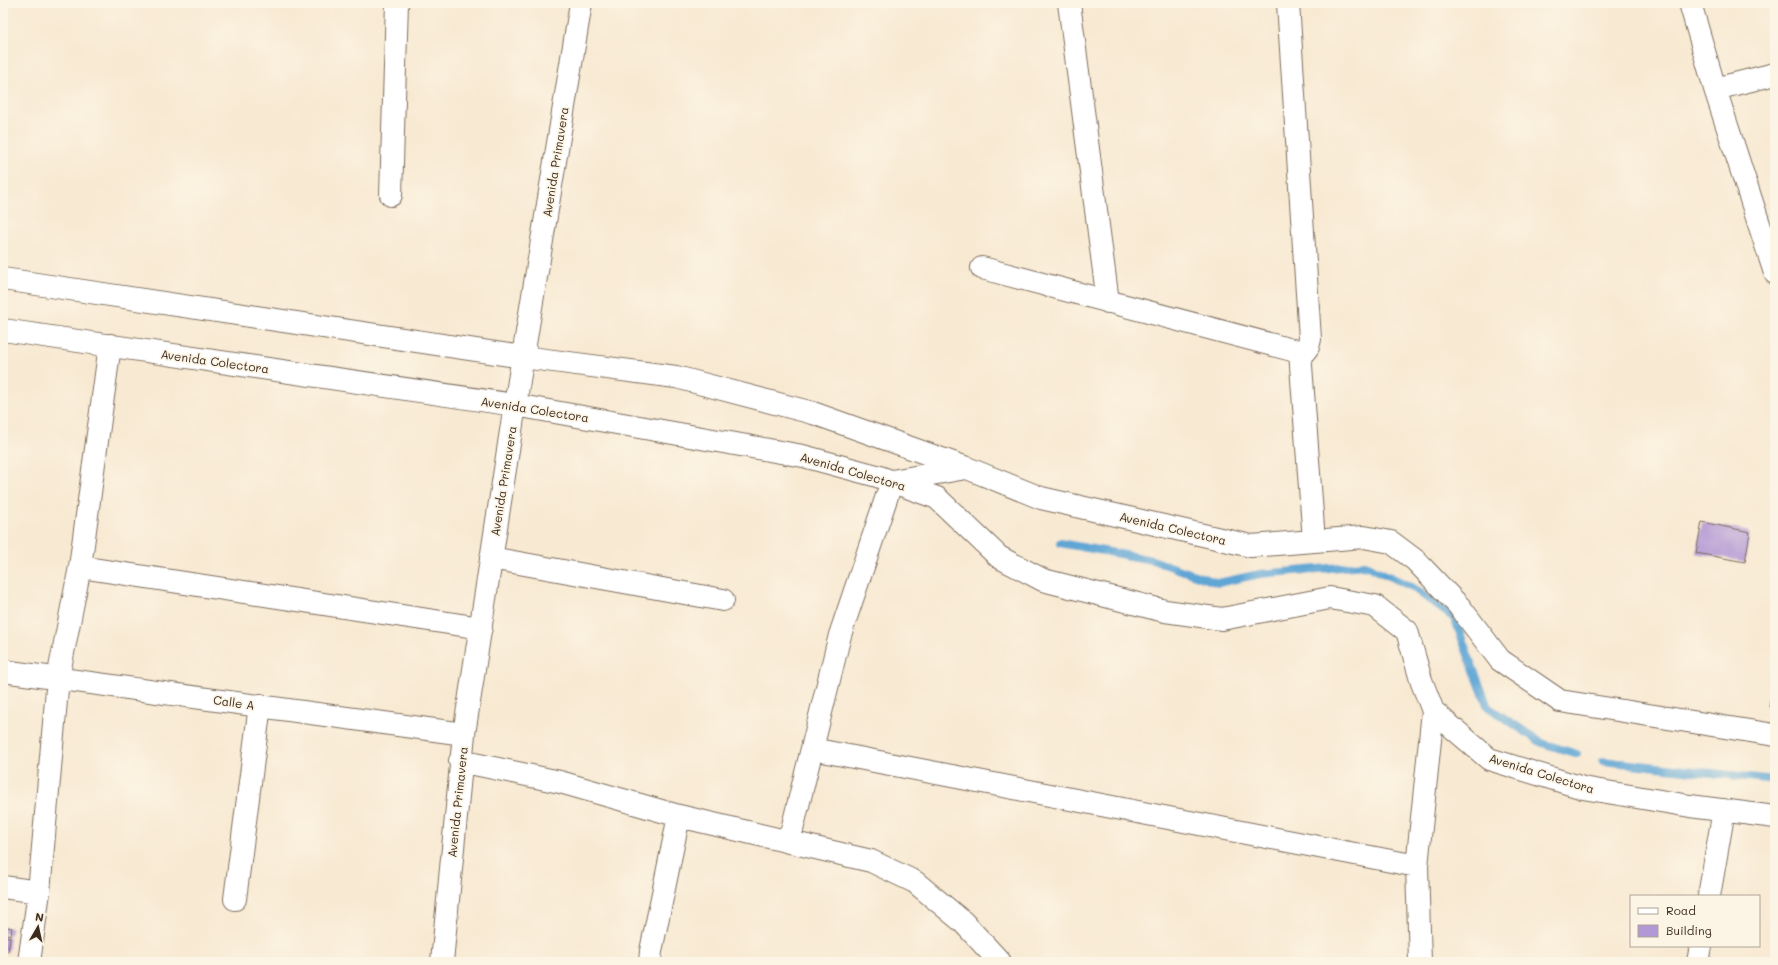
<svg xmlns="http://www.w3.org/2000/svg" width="1778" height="965" viewBox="0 0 1778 965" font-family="Mali,sans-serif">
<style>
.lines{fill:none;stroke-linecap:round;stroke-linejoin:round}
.stream{stroke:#5fa6d5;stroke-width:8}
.building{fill:#b298d4}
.street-casing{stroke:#7d6d5d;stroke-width:24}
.street{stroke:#fff;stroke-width:22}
.labels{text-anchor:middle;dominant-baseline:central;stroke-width:3.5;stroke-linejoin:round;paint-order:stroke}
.street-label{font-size:12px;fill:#3b2a1e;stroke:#fcf5e5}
</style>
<rect width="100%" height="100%" fill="#fcf5e5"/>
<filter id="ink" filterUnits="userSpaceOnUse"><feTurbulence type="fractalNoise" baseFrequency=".025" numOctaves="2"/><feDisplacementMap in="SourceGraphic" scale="8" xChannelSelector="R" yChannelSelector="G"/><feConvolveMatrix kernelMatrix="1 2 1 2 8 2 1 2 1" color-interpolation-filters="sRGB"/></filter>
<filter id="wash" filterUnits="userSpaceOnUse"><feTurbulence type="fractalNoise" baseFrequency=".012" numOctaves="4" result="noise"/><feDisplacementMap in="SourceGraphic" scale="16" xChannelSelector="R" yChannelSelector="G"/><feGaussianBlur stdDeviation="0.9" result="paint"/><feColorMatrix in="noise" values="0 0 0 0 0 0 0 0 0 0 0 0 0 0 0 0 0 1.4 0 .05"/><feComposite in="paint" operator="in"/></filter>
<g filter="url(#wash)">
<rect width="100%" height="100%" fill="#f8e9d2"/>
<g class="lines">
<!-- stream -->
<path class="stream" d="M1060,543L1152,560L1218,583L1260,574L1365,565L1412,587L1454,618L1488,707L1542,743L1577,754
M1603,761L1775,780"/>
</g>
<g id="blocks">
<!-- building -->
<path class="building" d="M1702,522L1750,532L1745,562L1696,553Z
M1774,678L1775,679V708L1769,707Z
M3,926L12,928L11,935L3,933Z
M3,936L10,937L8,952L3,951Z"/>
</g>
</g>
<g filter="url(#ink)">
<use href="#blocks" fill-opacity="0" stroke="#7d6d5d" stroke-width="1"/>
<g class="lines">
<defs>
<path id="street" d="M1069,3L1108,302
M1690,3L1715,89L1775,273
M1715,89L1775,74
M391,195L397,3
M982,268L1292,350L1305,351L1308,347L1310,339L1288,3
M3,279L523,357L676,377L813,413L967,468L1041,498L1251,546L1364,537L1391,542L1415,560L1459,606L1500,660L1560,701L1775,735
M3,330L515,405L803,456L877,476L937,498L999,557L1043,580L1165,611L1222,619L1330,598L1375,606L1407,631L1421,680L1433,711L1489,759L1583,788L1690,806L1775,817
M1300,352L1314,541
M491,558L723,600
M80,567L481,628
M3,671L464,734
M812,749L1417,866
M460,761L560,782L679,816L871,861L915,882L963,922L1000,962
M789,842L840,635L892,481L966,468
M3,887L39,892
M1709,896L1724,810
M235,899L260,705
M29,962L39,892L58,678L80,567L110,345
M442,962L464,734L515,405L581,3
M650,962L651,951L679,816
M1420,962L1417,866L1433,711
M1698,962L1701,946"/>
</defs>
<!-- street casing -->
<use href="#street" class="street-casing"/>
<!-- street -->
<use href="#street" class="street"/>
</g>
</g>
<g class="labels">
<!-- street labels -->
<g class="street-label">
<text transform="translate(555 162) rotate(-81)">Avenida Primavera</text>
<text transform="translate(215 361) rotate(8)">Avenida Colectora</text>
<text transform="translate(535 409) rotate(9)">Avenida Colectora</text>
<text transform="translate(853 471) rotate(16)">Avenida Colectora</text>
<text transform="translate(503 481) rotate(-81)">Avenida Primavera</text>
<text transform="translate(1173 528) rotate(13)">Avenida Colectora</text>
<text transform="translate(234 702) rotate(8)">Calle A</text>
<text transform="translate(1542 773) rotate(17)">Avenida Colectora</text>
<text transform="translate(457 802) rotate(-84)">Avenida Primavera</text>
</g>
</g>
<!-- margin -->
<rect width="1778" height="965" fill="none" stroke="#fcf5e5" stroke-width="16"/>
<!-- legend -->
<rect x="1630" y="895" width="130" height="52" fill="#fcf5e5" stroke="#afa495"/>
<rect x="1638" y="908" width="20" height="6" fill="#ffffff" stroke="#afa495"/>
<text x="1666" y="915" font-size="12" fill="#3b2a1e">Road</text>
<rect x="1638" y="925" width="20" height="12" fill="#b298d4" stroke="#afa495"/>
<text x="1666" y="935" font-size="12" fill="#3b2a1e">Building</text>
<!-- north arrow -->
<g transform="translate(38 927) rotate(9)" stroke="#fcf5e5" stroke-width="3" paint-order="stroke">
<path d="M0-3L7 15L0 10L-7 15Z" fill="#3b2a1e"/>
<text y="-6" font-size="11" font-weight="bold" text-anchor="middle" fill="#3b2a1e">N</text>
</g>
</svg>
